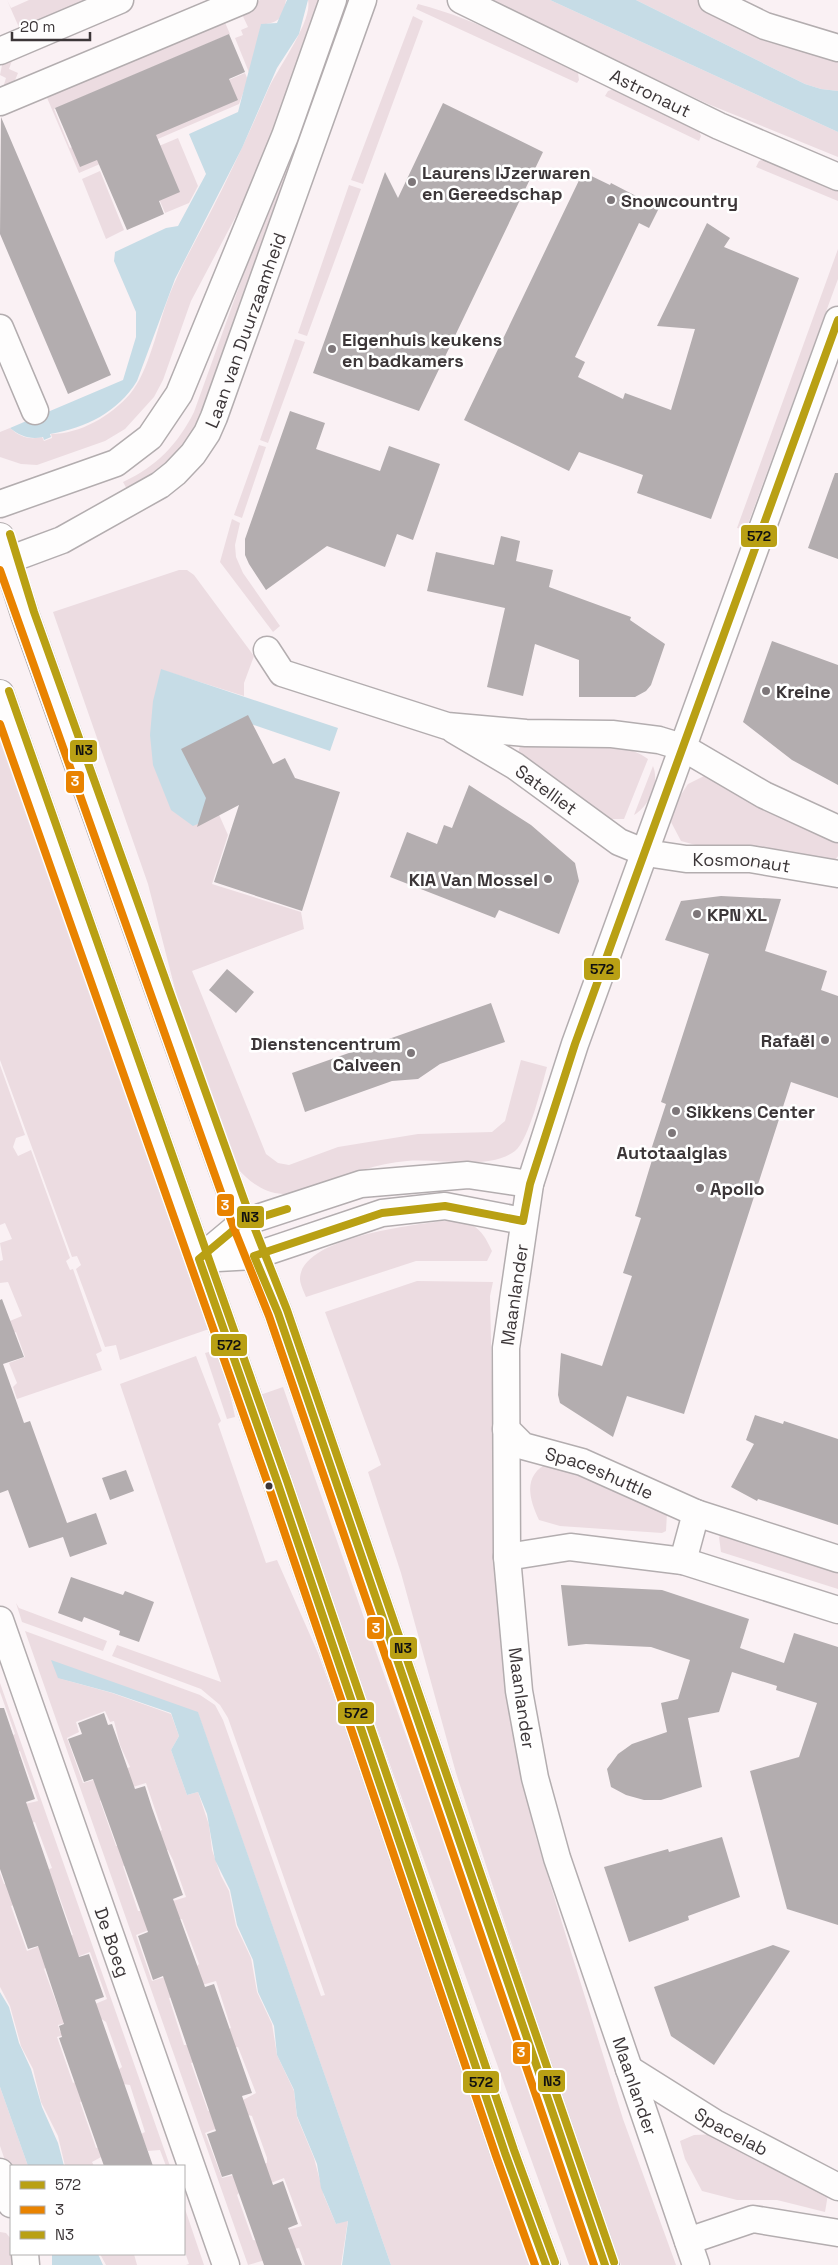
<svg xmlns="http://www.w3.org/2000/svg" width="838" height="2265" viewBox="0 0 838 2265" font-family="'Space Grotesk',sans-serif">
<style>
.green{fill:#ecdce1}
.water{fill:#c6dce6}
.building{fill:#b3adaf}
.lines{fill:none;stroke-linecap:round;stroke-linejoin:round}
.minor-casing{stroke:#b3adaf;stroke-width:29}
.major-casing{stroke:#b3adaf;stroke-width:30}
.minor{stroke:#fefdfd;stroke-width:26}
.major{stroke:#fefdfd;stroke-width:28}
.bus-1-casing{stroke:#fff;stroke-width:11}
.bus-2-casing{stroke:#fff;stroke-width:11}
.bus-3-casing{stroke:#fff;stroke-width:11}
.bus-1{stroke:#b9a014;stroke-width:8}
.bus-2{stroke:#e98300;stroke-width:8}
.bus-3{stroke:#b9a014;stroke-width:8}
.poi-dot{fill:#7e777a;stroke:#fff;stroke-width:2}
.bus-dot{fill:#3c3638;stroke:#fff;stroke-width:2}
.labels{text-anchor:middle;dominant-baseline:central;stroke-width:5;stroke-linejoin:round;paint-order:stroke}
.street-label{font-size:18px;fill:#3c3638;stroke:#fff}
.poi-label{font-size:18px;font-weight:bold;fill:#3c3638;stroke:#fff;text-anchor:start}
.line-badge{stroke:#fff;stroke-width:2}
.badge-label{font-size:14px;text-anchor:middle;font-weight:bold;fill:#fff}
.pale-badge-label{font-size:14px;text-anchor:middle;font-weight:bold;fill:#111}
</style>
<rect width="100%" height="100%" fill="#faf1f4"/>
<!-- green -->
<path class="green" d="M7,0L11,8L29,0H93L21,32Z
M260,0H286C282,19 280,22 261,25L250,75L235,38L243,35L241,30L248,27L240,10Z
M308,0H326L254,182L191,301L163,380L154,397L125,429L105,441L37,465L21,464L0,457V432L10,428C20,437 29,440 42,437L44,441L52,438L51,434C80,434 111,416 130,394C149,372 158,324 169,296C180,268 195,242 209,215C230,174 249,134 267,92C276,70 313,22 308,0Z
M342,0H352L346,25L189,447L129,493L123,482C156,467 178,444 194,412L258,234L260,235L261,232L259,231Z
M490,0H550L838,132V157L708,104L494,4Z
M636,0H699L766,33L838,56V91L821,89L805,84Z
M418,4C473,18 524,46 575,70L578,73L579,80L577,83L416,9Z
M413,16L423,21L363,184L351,180Z
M223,18L230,34L54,109L70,148L245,73L248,80L239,104L79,173L45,93Z
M14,55L9,69L18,73L11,90L2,91L6,78L0,75L3,60Z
M614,89L698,129L701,136L699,141L605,96L608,91Z
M178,138L198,186L189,203L165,213L140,154Z
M764,159L838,190V201L756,167L759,161Z
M100,171L124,230L106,239L82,179Z
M349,185L361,189L307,336L298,333Z
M838,249V279L748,524L743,529L737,528Z
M295,339L305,342L268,443L260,440Z
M259,445L266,447L242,518L234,515Z
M232,519L240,523L235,545L236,557L243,573L280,626L273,632L220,562Z
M179,570H187L194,575L254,656L244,683V696L162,670L159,679L228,835L212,884L301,912L304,929L192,971L266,1154L278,1163L289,1165L338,1147L418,1134L492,1132L505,1121L521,1060L547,1067C542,1085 529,1140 515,1151C488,1171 439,1158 407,1161C377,1163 348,1175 320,1184C308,1188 295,1194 283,1194C261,1193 247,1179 233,1164L184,1024L148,884L53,612Z
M0,731L209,1329L120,1360L116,1345L105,1347L76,1269L81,1265L77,1256L72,1257L0,1060Z
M520,745C557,745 618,737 648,759L624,819H608L518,754Z
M653,766C660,783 649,806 634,815Z
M706,775L834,838L838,843V856L835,860L714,850L681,841L671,822L677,801L688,784Z
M0,1065L25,1135L16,1138L13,1147L18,1156L31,1150L70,1258L66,1261L70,1270L73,1269L102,1351L96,1354L102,1370L17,1399L13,1387L17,1383L9,1363L25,1357L16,1332L0,1338V1325L22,1316L8,1282L0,1283V1261L3,1260L0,1243L12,1239L5,1223L0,1225Z
M460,1219C479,1227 483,1232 492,1251L487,1261H416L306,1297C304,1292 300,1284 300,1279C300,1235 428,1223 460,1219Z
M417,1281L493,1282L490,1296L496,1562L514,1728L536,1837L562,1923L623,2119L676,2265H621L567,2114L456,1773L401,1573L368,1472L381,1465L325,1312Z
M216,1350C223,1372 231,1393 235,1417L227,1419L205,1353Z
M196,1356L221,1421L218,1424L266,1563L277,1560L318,1653L441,1989L537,2265H391L198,1713L58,1678L112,1693L171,1714L179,1736L171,1750L187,1795L198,1792L209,1825L212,1850L221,1876L229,1891L236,1926L251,1958L257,1992L272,2024L277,2055L294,2091L297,2117L314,2158L324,2196L336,2224L348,2220L341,2265H305L299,2248L294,2249L287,2230L302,2226L284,2178L271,2183L264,2164L267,2163V2158L252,2116L248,2115L243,2100L256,2093L238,2047L225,2050L220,2034L231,2028L216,1981L202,1985L196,1967L199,1964L182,1919H178L173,1901L186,1897L173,1860L168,1850L155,1853L149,1836L162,1830L146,1783L133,1787L126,1769L130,1767L120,1745L114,1721L110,1722L105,1711L76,1722L79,1732L67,1738L83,1783L97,1779L103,1799L100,1801L116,1846H119L126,1865L123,1866L138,1911H143L149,1930L136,1935L152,1981L165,1977L173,1997L169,1998L184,2045H188L195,2062L191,2063L208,2111L212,2110L218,2128L205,2133L222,2178L234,2175L240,2192L237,2195L253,2240L258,2241L265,2260L248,2265L25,1631L200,1695L215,1705L223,1720L321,1996L325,1995L228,1718L220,1705L201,1689L112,1656L117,1645L221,1682L120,1384Z
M283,1387L370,1635L596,2265H569L401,1796L260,1395Z
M550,1462L667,1513L666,1531L662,1533L560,1526L539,1520C528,1497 523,1474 550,1462Z
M725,1531L838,1566V1589L721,1552L719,1537Z
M16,1603L19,1608L107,1641L103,1651L22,1622Z
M0,1683L170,2166H166L160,2150L148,2151L141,2134L145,2132L130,2085L123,2084L118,2070L122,2067L106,2022L100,2018L95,2004L107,1999L90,1952L77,1957L69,1936L73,1935L57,1890L54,1891L47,1870L52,1868L35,1822L31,1823L25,1804L38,1801L20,1751L8,1757L3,1740L15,1734L0,1692Z
M0,1873L4,1884L18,1881L25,1901L11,1906L27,1951L40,1946L47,1966L44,1969L60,2013L64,2012L68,2022L58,2025L60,2032L70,2029L71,2033L57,2037L73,2083L86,2078L93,2098L80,2102L96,2148L110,2145L112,2166H109L103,2156L92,2162L94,2166H65L58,2136L41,2102L33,2069L21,2046L10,2006L0,1987Z
M0,2087L28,2166H11V2178L0,2146Z
M720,2134L828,2194L825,2212L777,2200H737L702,2191L685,2159L680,2141L694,2135Z
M184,2206L204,2265H186L189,2264L184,2249Z
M0,2232L6,2233L11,2239V2254H16L17,2265H0Z
M100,2254H134L137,2265H106Z"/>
<!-- water -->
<path class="water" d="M287,0H308L299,34L277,68L242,148L175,279L137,381C118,412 86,428 50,434L51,437L44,440L43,437C30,440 20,436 10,428L123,380L136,337V312L114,261L115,252L166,228L178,226L206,174L189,134L238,112L261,24L277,23Z
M550,0H636L805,84L821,89L838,91V132Z
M161,669L338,728L330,751L248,723L219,815L193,826L171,810L153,765L150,735L153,701Z
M51,1660L198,1712L391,2265H342L348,2221L336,2224L321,2188L317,2164L297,2116L294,2090L277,2055L274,2026L258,1992L253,1960L237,1925L230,1890L215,1860L207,1814L198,1792L187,1795L171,1750L179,1736L171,1713L113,1693L58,1678Z
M0,1992L9,2007L19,2043L31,2069L42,2107L58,2143L64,2166H28L0,2087Z
M52,2254H98L103,2265H52Z"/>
<!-- building -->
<path class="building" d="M229,34L245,72L229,79L238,100L156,135L180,192L159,201L164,214L127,230L97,160L80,167L55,108Z
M443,103L543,152L419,411L313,373L385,172L398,198Z
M1,117L111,375L68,394L0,234Z
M583,172L610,185L611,183L659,208L649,228L639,223L575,357L585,362L578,377L623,399L625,393L671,410L695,329L657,326L707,223L730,238L724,247L799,278L711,519L637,493L643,475L579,452L569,471L464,420Z
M290,411L325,423L316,449L380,471L389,446L440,464L413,540L397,534L385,567L327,546L266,590L249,564L245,555V539Z
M835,473H838V559L808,548Z
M501,536L520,541L516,561L553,570L549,587L631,617L630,620L665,644L651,685L646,691L635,697H579V660L535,644L523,696L487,687L505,608L427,591L436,552L494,565Z
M772,641L838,665V785L792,760L743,722Z
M248,715L273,764L285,758L295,778L340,792L302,911L214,882L239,805L197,827L206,798L181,749Z
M469,785L531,825L575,863L579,881L559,934L499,910L495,918L390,877L407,832L437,844L444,825L452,828Z
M721,896L781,899L765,951L827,971L821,990L838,996V1098L791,1082L684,1414L627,1396L613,1437L560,1403L558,1395L561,1353L602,1366L632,1276L623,1273L641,1218L635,1216L652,1160L648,1159L666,1104L661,1102L709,954L665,940L681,901Z
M227,969L254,992L236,1013L209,990Z
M491,1003L505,1042L440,1064L418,1079L392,1081L305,1112L292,1073Z
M2,1299L24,1357L3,1364L24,1423L30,1421L67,1523L96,1513L107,1544L70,1557L63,1537L29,1548L8,1490L0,1493V1300Z
M755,1415L783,1424L784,1421L838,1439V1525L758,1499L757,1501L731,1487L754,1444L746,1440Z
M126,1470L134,1491L110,1500L102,1478Z
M71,1577L123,1595L125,1591L154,1602L139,1642L119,1635L120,1631L84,1617L82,1622L58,1613Z
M561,1585L662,1590L749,1619L740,1648L784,1663L794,1633L838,1647V1925L787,1909L750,1771L799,1757L817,1703L776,1690L777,1686L732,1672L719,1712L688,1718L702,1787L661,1800H644L626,1795L611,1787L607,1769L618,1754L632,1744L667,1732L661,1703L678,1699L690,1660L651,1647L586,1644L568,1646Z
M0,1708H4L35,1799L26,1802L79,1957L89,1954L104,1997L95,2000L153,2166H104L59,2038L62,2037L59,2026L64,2024L38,1946L28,1949L0,1869Z
M104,1713L108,1725L112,1724L135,1789L145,1786L152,1808L183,1895L173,1899L205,1987L214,1984L252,2093L242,2096L273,2185L283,2181L298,2224L288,2228L302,2265H264L232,2174L222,2177L214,2154L207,2134L216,2131L163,1976L153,1980L138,1936L148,1932L93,1779L84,1782L68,1739L82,1734L78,1723Z
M722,1837L740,1897L688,1916L689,1920L629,1942L604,1867L668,1849L669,1852Z
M773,1945L790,1951L714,2065L671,2036L654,1987Z"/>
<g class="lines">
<defs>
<g id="minor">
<path id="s1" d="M461,0L719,126L838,177"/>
<path d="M712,0L765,26L838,48"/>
<path d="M0,51L120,0"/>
<path d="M0,102L244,0"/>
<path d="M0,328L35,411"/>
<path d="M0,504L116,463L150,437L179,394L285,136L333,0"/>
<path id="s2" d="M0,563L62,540L160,485L175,473L193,454L207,433L214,417L363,0"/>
<path d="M267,650L282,673L447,726L526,733L612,734L659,740L682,747L764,795L838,829"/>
<path id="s3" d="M454,730L515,766L619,842L646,853L686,859H750L838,874"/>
<path d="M199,1259L242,1223L361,1184L468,1175L530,1184"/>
<path d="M199,1259L254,1256L382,1213L445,1206L523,1221"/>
<path id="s4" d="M506,1429L523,1446L582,1462L696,1513L838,1559"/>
<path d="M507,1557L570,1547L683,1561L838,1610"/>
<path d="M683,1561L696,1513"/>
<path id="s5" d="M0,1620L226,2265"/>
<path id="s6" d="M629,2069L715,2123L838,2187"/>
<path d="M0,2172L11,2204"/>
<path d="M688,2241L753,2219L838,2233"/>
<path d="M25,2254L26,2265"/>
<path id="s7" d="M696,2265L557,1858L535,1778L519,1691L507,1557L506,1348L530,1184L575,1044L838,320"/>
</g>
<path id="major" d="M0,537L25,615L242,1223L278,1313L605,2265
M0,694L278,1484L505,2153L546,2265"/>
</defs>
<!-- minor casing -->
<use href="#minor" class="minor-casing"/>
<!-- major casing -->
<use href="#major" class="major-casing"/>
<!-- minor -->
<use href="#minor" class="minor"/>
<!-- major -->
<use href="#major" class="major"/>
<defs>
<path id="bus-1" d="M287,1209L242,1223L199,1259L278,1484L505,2153L546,2265
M605,2265L278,1313L254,1256L382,1213L445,1206L523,1221L530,1184L575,1044L838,320"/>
<path id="bus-2" d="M0,570L233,1226L269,1316L594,2265
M0,724L269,1487L496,2156L535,2265"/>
<path id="bus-3" d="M10,534L34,612L251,1219L287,1310L614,2262
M9,691L287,1481L514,2150L555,2262"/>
</defs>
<!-- bus-1 casing -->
<use href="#bus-1" class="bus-1-casing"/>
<!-- bus-2 casing -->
<use href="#bus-2" class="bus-2-casing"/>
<!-- bus-3 casing -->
<use href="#bus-3" class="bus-3-casing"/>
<!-- bus-1 -->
<use href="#bus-1" class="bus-1"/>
<!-- bus-2 -->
<use href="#bus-2" class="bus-2"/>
<!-- bus-3 -->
<use href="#bus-3" class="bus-3"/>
</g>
<!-- markers -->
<g class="poi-dot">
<circle cx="412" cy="182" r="5"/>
<circle cx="611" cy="200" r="5"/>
<circle cx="332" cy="349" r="5"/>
<circle cx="766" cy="691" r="5"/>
<circle cx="548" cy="879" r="5"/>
<circle cx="697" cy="914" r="5"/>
<circle cx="825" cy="1040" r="5"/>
<circle cx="411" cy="1053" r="5"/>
<circle cx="676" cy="1111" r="5"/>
<circle cx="672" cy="1133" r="5"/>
<circle cx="700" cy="1188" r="5"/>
</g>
<circle class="bus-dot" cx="269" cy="1486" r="4.5"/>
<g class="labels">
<!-- street labels -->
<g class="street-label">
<text stroke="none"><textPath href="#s1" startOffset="211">Astronaut</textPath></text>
<text stroke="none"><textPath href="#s2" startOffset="359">Laan van Duurzaamheid</textPath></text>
<text stroke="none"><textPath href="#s3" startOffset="110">Satelliet</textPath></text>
<text stroke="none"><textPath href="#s3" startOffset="325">Kosmonaut</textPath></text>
<text stroke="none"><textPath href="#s7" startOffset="999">Maanlander</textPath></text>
<text stroke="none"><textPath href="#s4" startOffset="105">Spaceshuttle</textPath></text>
<text transform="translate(522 1698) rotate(82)">Maanlander</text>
<text stroke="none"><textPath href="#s5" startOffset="341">De Boeg</textPath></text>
<text transform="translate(635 2086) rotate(71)">Maanlander</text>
<text stroke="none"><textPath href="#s6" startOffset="120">Spacelab</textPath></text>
</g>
<!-- poi labels -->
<g class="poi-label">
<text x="422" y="172">Laurens IJzerwaren<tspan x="422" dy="21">en Gereedschap</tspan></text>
<text x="621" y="200">Snowcountry</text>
<text x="342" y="339">Eigenhuis keukens<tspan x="342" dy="21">en badkamers</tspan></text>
<text x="776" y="691">Kreine</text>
<text x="538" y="879" text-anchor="end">KIA Van Mossel</text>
<text x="707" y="914">KPN XL</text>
<text x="815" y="1040" text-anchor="end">Rafaël</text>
<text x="401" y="1043" text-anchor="end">Dienstencentrum<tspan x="401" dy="21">Calveen</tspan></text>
<text x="686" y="1111">Sikkens Center</text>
<text x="672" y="1152" text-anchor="middle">Autotaalglas</text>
<text x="710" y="1188">Apollo</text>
</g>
</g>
<g class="line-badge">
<rect x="740" y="524" width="38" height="24" rx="5" fill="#b9a014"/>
<rect x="69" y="739" width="29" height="24" rx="5" fill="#b9a014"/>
<rect x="65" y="770" width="20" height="24" rx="5" fill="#e98300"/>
<rect x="583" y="957" width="38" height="24" rx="5" fill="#b9a014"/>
<rect x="216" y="1193" width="19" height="24" rx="5" fill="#e98300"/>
<rect x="236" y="1205" width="29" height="24" rx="5" fill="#b9a014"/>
<rect x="210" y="1333" width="38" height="24" rx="5" fill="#b9a014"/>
<rect x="366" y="1616" width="19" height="24" rx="5" fill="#e98300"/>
<rect x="389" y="1636" width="29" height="24" rx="5" fill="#b9a014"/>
<rect x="337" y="1701" width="38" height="24" rx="5" fill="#b9a014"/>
<rect x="512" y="2041" width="19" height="24" rx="5" fill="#e98300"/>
<rect x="537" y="2069" width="29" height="24" rx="5" fill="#b9a014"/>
<rect x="462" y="2070" width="38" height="24" rx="5" fill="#b9a014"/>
</g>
<g class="badge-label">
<text x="75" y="786">3</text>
<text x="225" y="1210">3</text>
<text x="376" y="1633">3</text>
<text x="521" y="2057">3</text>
</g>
<g class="pale-badge-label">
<text x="759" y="541">572</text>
<text x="84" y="755">N3</text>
<text x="602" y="974">572</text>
<text x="250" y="1222">N3</text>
<text x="229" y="1350">572</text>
<text x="403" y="1653">N3</text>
<text x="356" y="1718">572</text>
<text x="552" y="2086">N3</text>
<text x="481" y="2087">572</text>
</g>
<!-- legend -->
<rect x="10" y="2165" width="175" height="90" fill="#ffffff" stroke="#b1afaf"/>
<rect x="20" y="2181" width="25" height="8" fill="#b9a014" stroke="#b1afaf"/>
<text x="55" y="2190" font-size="15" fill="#3c3638">572</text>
<rect x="20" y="2206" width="25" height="8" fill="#e98300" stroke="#b1afaf"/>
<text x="55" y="2215" font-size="15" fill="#3c3638">3</text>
<rect x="20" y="2231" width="25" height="8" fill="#b9a014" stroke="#b1afaf"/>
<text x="55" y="2240" font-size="15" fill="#3c3638">N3</text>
<!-- scale -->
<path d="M12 32v8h78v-8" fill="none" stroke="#3c3638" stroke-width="2.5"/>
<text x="20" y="32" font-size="15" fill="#3c3638" stroke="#ffffff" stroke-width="4" paint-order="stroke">20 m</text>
</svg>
